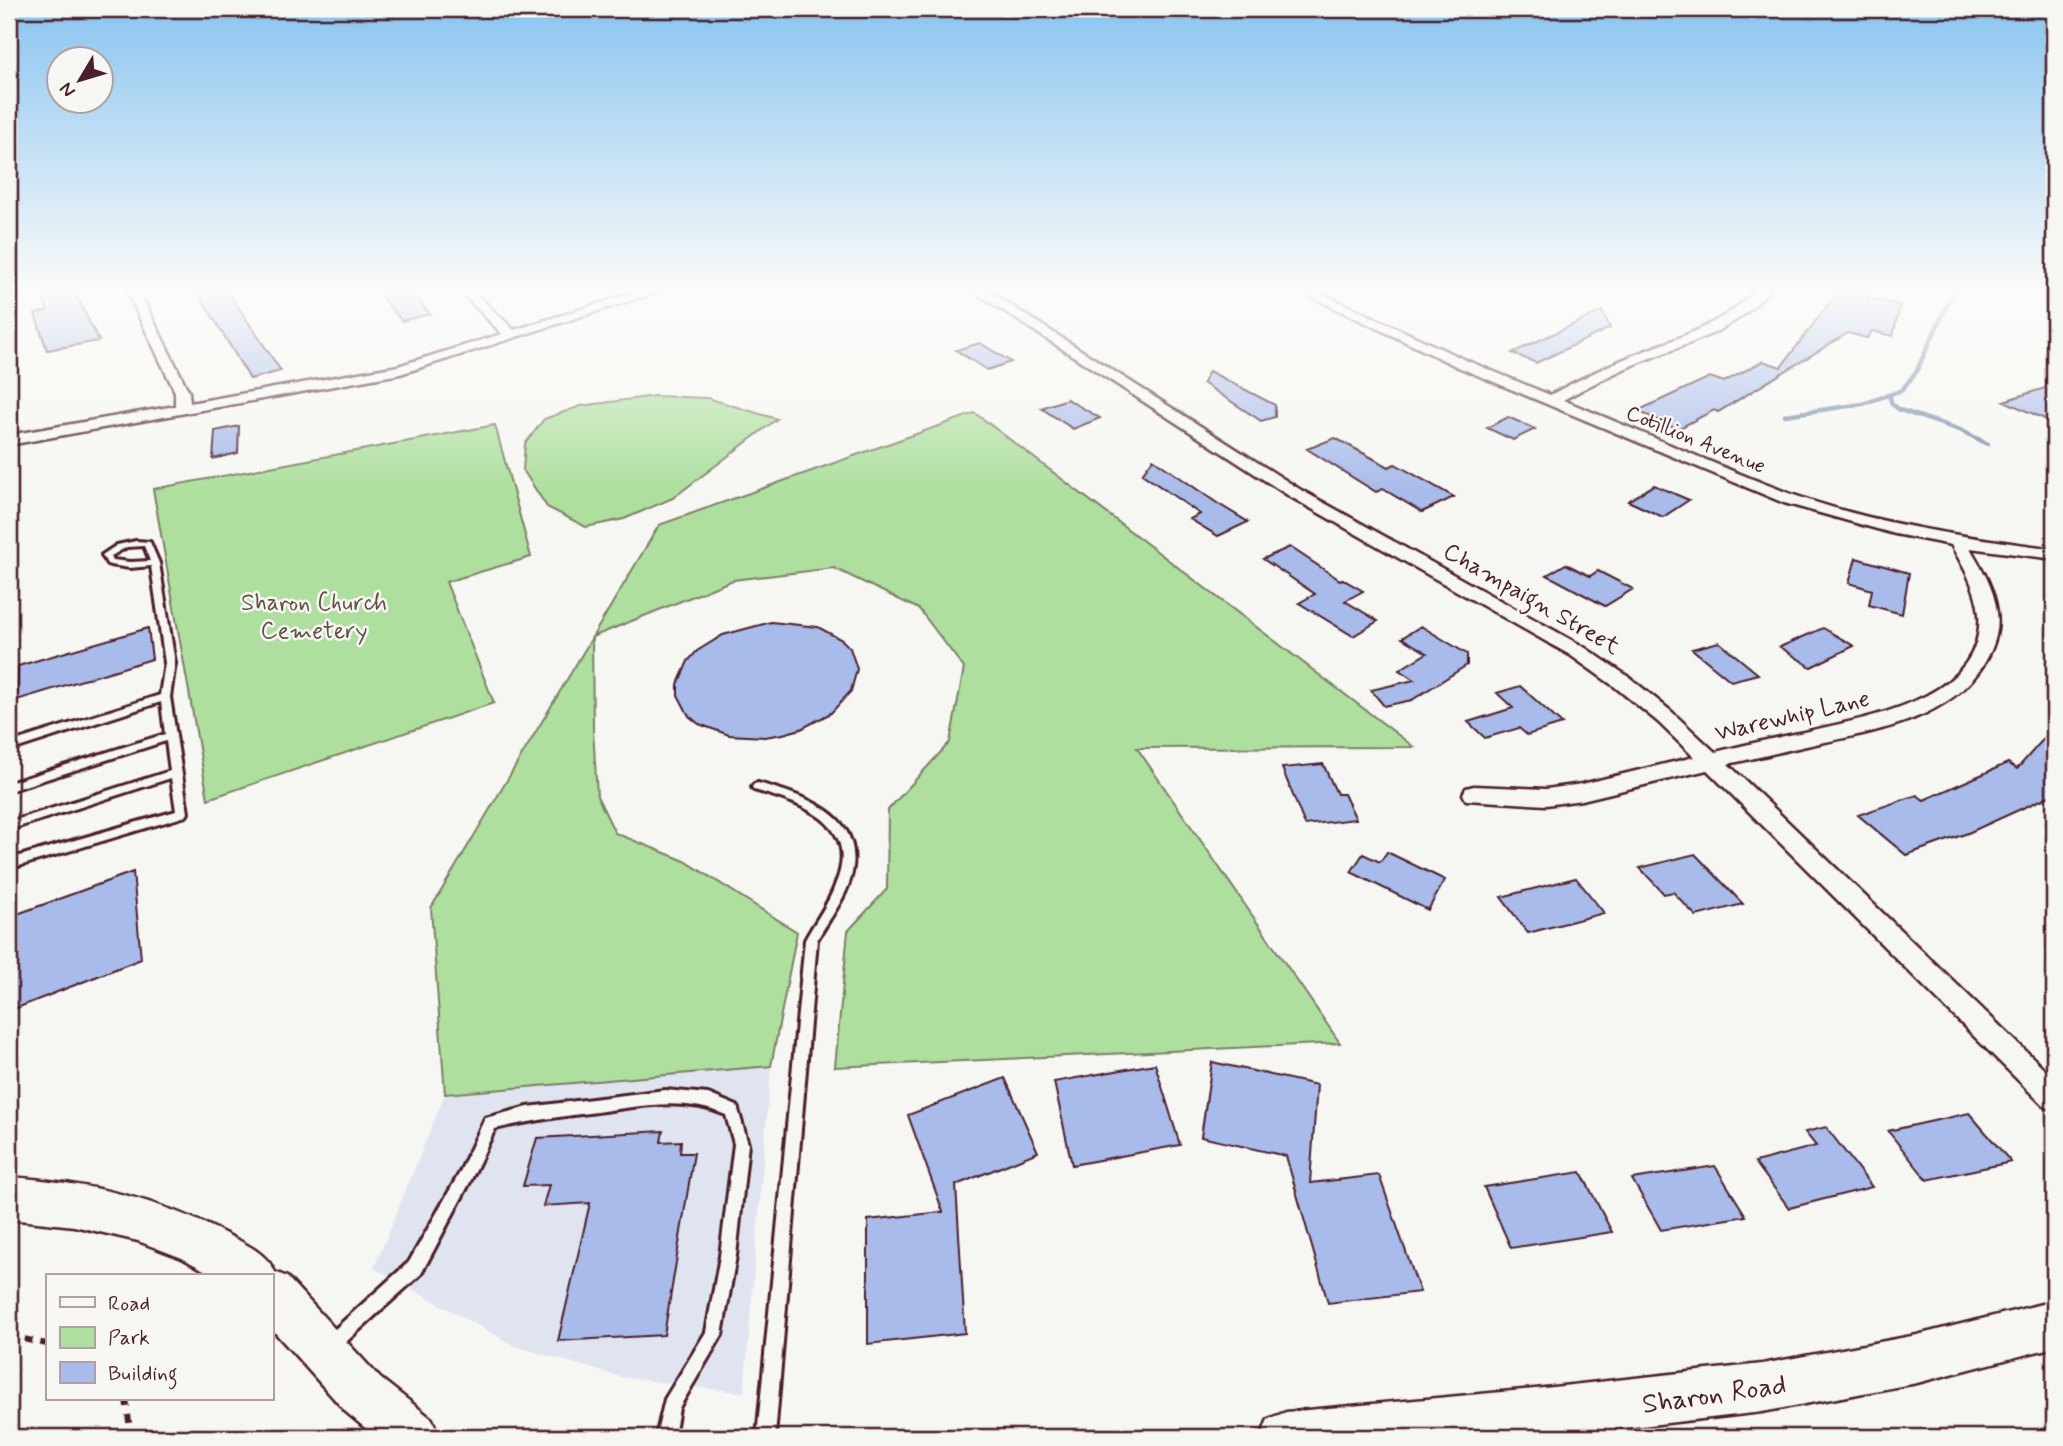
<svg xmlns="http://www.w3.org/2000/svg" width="2063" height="1446" font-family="Mynerve,sans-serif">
  <rect width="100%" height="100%" fill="#f6f6f2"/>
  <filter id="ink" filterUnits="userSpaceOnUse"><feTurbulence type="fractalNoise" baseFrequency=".0143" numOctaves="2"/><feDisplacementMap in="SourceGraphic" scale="14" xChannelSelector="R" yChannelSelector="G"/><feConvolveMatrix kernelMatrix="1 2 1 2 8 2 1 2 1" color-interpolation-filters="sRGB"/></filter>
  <g filter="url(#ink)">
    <path fill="#dfe4f0" d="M771 1066 744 1393 621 1377 515 1346 374 1268 445 1094Z"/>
    <path fill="#aedf9f" stroke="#7c7f65" stroke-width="2" d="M655 396 707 398 777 419 673 498 624 519 586 527 547 507 523 470 525 444 544 419 581 406Z
      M975 413 1414 747 1137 748 1340 1043 835 1067 848 931 887 889 888 810 950 742 964 668 919 609 834 568 733 580 592 637 593 729 597 796 615 833 685 861 797 932 771 1066 445 1094 431 908 659 525Z
      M495 425 531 557 446 582 494 703 208 799 153 489Z"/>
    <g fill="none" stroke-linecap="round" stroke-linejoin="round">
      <path stroke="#7b90a8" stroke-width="4.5" d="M1889 395 1892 404 1900 410 1960 430 1988 444
        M1785 415 1863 404 1902 390 1916 372 1954 290"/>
    </g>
    <path fill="#a9bbea" stroke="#4a1f2b" stroke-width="2" d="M40 289H73L99 341 47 350 35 314 48 311Z
      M196 289H226L281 371 250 379Z
      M375 289H408L430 314 402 321Z
      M1840 289H1873L1867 298 1900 305 1893 336 1872 331 1867 338 1848 333 1718 412 1714 410 1678 429 1637 411 1710 377 1724 382 1763 361 1781 367Z
      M1602 311 1610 328 1536 363 1512 353Z
      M980 343 1011 362 987 370 956 350Z
      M1209 371 1275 405V417L1261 421 1203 383Z
      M2054 385V423L2004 401Z
      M1067 399 1100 418 1073 429 1041 408Z
      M1508 417 1535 429 1513 440 1487 428Z
      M239 426 238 453 213 459 215 431Z
      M1335 438 1389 467 1395 464 1454 497 1422 512 1383 489 1376 492 1307 449Z
      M1153 459 1217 503 1248 522 1218 536 1190 519 1200 514 1142 474Z
      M1654 485 1689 500 1663 517 1628 501Z
      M1290 547 1340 580 1342 579 1363 591 1345 601 1378 621 1353 636 1299 603 1315 594 1263 559Z
      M1856 558 1909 573 1902 614 1869 605 1872 590 1849 583Z
      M1566 564 1590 576 1598 571 1633 589 1605 606 1547 575Z
      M771 622 818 627 842 640 850 648 857 669 851 691 831 713 801 729 783 734 765 737 729 735 699 724 689 716 678 695V684L688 661 697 651 723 635Z
      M1421 626 1467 654V665L1412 700 1384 706 1371 690 1414 680 1399 670 1427 653 1402 638Z
      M148 628 152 659 17 700 18 666Z
      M1823 628 1854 646 1811 667 1780 647Z
      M1719 642 1758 674 1731 681 1692 649Z
      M1520 686 1562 724 1527 735 1519 728 1485 738 1468 722 1513 708 1497 693Z
      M2054 727V794L1968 833 1906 855 1858 815 1917 795 1924 800 2008 763 2017 769Z
      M1323 764 1337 794H1344L1356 819 1305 825 1282 768Z
      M1387 852 1445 880 1428 910 1351 872 1363 854 1380 862Z
      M1695 854 1743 904 1696 916 1673 892 1664 894 1640 868Z
      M133 872 141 959 9 1011V917Z
      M1576 878 1604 913 1528 933 1501 897Z
      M1212 1062 1317 1085 1310 1183 1379 1175 1420 1292 1328 1303 1286 1156 1201 1137Z
      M1155 1064 1180 1145 1072 1165 1054 1082Z
      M1005 1078 1038 1152 956 1185 965 1333 868 1344V1220L943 1212 908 1115Z
      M1969 1113 2011 1162 1927 1180 1888 1131Z
      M1826 1127 1872 1187 1789 1208 1755 1162 1816 1146 1805 1132Z
      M663 1131 661 1142 681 1141 680 1153H694L664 1335 558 1341 590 1203 543 1206 549 1185 523 1186 537 1138Z
      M1715 1166 1746 1216 1661 1230 1632 1179Z
      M1581 1172 1612 1232 1511 1248 1484 1187Z"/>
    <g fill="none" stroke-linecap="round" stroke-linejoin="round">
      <g stroke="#4a1f2b" stroke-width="6">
        <path id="service" d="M136 541 150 542 159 563 175 663 170 697 188 813 186 816 9 869V859L176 811 171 778 9 830V822L170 771 166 741 9 791V783L165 734 161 702 9 751V743L160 695 165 663 151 566 130 568 110 565 107 564 102 555 117 545ZM144 546 150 561 130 562 113 560 111 556 127 547Z
          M758 783C803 796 864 813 852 873 847 897 829 919 817 940L775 1437H757L805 940C815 921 829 904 836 883 861 822 800 803 754 790L752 787 754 784Z
          M665 1090 708 1094 737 1106 748 1144 736 1256 722 1335 679 1408 674 1437H656L665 1399 706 1332 720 1256 734 1144 726 1115C683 1097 642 1106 597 1112 563 1116 529 1121 495 1129L469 1184 421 1274 337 1350 331 1352 325 1350 323 1344 325 1338 409 1262 459 1174 485 1118 528 1107Z"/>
      </g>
      <g stroke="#4a1f2b" stroke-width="5">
        <path id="minor" d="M126 289H138L189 392 190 403 398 366 502 334 458 289H471L514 330 647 289H667L400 374 9 445V435L175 406V392Z
          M970 289H985L1301 490 1584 647 1629 677 1672 712 1715 752C1745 745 1774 738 1804 732 1865 718 1986 700 1979 614 1977 589 1963 566 1951 545L1895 534 1784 503 1458 367 1295 289H1312L1468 361 1550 395C1576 381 1602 368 1629 357 1676 338 1721 327 1757 289H1770C1736 332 1688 343 1640 362 1614 373 1588 386 1563 400 1640 431 1716 466 1794 495 1878 525 1967 537 2054 549V559L1970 548C1982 568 1994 588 1997 612 2000 632 1993 650 1982 667 1945 722 1871 732 1811 745 1783 751 1756 758 1728 764L2054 1078V1110L2044 1106 1707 770 1582 800 1546 805 1466 800 1463 794 1466 788 1474 786 1546 789 1582 784 1694 757 1658 722 1615 687 1570 655 1289 496Z"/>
      </g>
      <g stroke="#4a1f2b" stroke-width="5">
        <path id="secondary" d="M9 1177C87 1182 161 1199 230 1236 248 1245 267 1254 275 1272L287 1277 380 1378 432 1419 439 1437H376L346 1412 271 1328V1276H215L182 1258 138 1241 74 1226 9 1219Z
          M2054 1301V1347L1917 1383 1762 1412 1547 1437H1261L1268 1419 1286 1412 1535 1389 1762 1364 1917 1335Z"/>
      </g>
      <path stroke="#4a1f2b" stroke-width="6" stroke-dasharray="8 8" stroke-linecap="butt" d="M9 1336 47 1344
        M126 1399 131 1437"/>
      <use href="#service" fill="#f6f6f2" fill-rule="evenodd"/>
      <use href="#minor" fill="#f6f6f2" fill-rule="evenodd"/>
      <use href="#secondary" fill="#f6f6f2" fill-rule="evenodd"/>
    </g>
  </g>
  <linearGradient id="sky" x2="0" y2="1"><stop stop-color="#89c4f0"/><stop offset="0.59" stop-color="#fbfbf9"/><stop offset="1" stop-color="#fbfbf9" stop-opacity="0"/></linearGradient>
  <rect width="2063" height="492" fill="url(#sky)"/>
  <g text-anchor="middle" stroke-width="5" stroke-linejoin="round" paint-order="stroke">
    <g font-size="21" fill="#4a1f2b" stroke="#f6f6f2">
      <text transform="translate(1696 439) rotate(22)" y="7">Cotillion Avenue</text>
    </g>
    <g font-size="24" fill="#4a1f2b" stroke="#f6f6f2">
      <text transform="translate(1532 598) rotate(30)" y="8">Champaign Street</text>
      <text transform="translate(1792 715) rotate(-13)" y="8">Warewhip Lane</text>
    </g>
    <g font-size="24" fill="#634f48" stroke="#f6f6f2">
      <text x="314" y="610">Sharon Church<tspan x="314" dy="28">Cemetery</tspan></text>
    </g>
    <g font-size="28" fill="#4a1f2b" stroke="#f6f6f2">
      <text transform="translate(1714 1393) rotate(-8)" y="10">Sharon Road</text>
    </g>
  </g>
  <rect width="2063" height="1446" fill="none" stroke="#f6f6f2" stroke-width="35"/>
  <rect x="18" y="18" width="2028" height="1411" fill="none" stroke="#4a1f2b" stroke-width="2.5" filter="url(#ink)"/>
  <rect x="46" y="1274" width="228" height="126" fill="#f6f6f2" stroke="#b1a0a2" stroke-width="2"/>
  <rect x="60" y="1297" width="35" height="10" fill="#f6f6f2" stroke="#b1a0a2" stroke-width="2"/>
  <text x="108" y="1310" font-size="21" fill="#4a1f2b">Road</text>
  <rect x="60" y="1327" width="35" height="21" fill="#aedf9f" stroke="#b1a0a2" stroke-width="2"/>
  <text x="108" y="1344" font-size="21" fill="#4a1f2b">Park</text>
  <rect x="60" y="1362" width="35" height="21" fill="#a9bbea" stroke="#b1a0a2" stroke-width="2"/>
  <text x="108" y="1380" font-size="21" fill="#4a1f2b">Building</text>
  <g transform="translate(80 80) rotate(232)"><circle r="33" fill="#f6f6f2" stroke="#b1a0a2" stroke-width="2"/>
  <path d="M0-5L12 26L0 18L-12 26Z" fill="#4a1f2b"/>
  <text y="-10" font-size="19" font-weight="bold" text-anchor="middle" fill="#4a1f2b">N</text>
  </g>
</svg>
